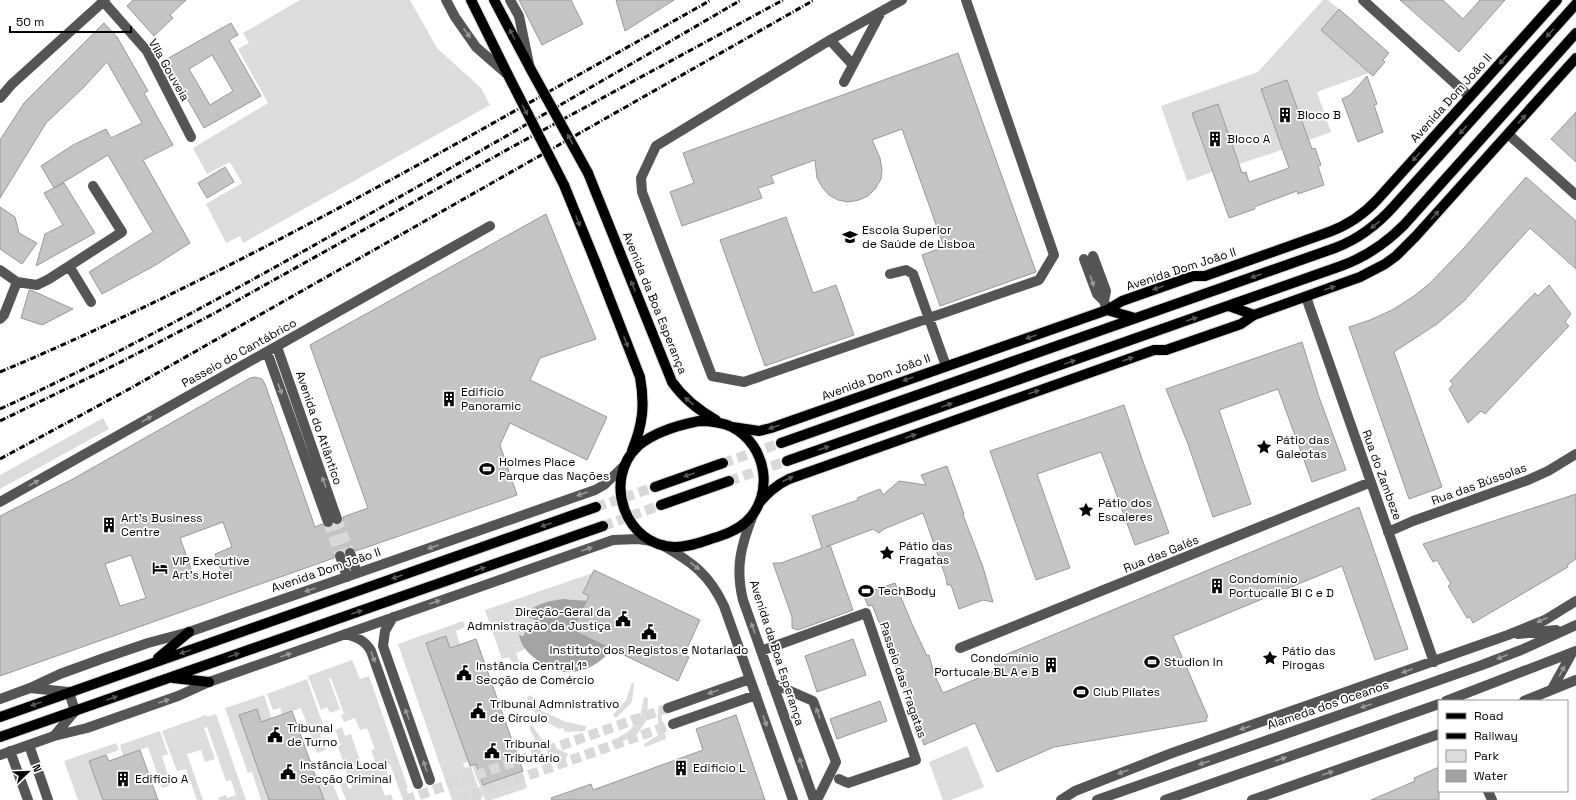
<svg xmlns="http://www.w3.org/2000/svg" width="1576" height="800" font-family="'Space Grotesk',sans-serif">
  <rect width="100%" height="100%" fill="#fff"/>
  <path fill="#dcdcdc" d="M300 0H410L437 48 481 88 490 105 243 243 240 236 226 243 206 204 242 183 230 162 207 174 193 148 268 103 238 49 249 43 243 33Z
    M1323 0H1328L1339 9 1321 30 1369 73 1317 92 1331 132 1309 140 1287 80 1261 89 1282 150 1239 164 1218 104 1192 113 1212 172 1187 181 1161 106 1258 72Z
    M103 418 109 429 0 489V475Z
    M593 573 583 593 594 598 592 602 568 599 525 615 544 623 542 627 520 622 525 632 519 640 525 649 516 653 518 659 530 670 526 673 511 661 509 657 502 659 485 610Z
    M463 621 465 627 456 631 462 651 453 654 446 636 426 643 468 761 463 763 465 768 471 766 482 800H452L398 644Z
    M352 660 360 679 369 676 408 788 406 789 411 800H403L390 764 385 766 390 779 380 783 385 796 391 794 393 800H346L340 784 346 782 349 789 352 788 338 747 341 745 335 730 342 727 345 736 351 734 363 770 377 766 371 750 375 749 367 728 360 730 355 718 344 722 341 715 344 714 331 678 329 679 340 709 330 713 327 707 321 710 308 676Z
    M307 679 326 733 320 735 326 750 317 753 301 708 282 715 280 708 273 710 267 694Z
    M632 683H634L632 702 616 718 613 715 626 700Z
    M264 695 272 719 261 722 257 709 240 715 269 800H261L252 772 248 773 225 708Z
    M531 695 542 711 566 722 586 726 585 731 565 732 563 728 559 729 537 717 527 697Z
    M644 697 648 698 647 720 637 734 614 746 611 742 629 731 640 717Z
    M660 709 666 739 645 747 644 744 658 735V710Z
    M216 714 246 800H219L218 798 226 795 227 798 236 795 231 780 226 781 207 727 204 728 215 759 205 762 201 750 187 754 203 800H197L186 769 177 771 162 731 206 715 207 717Z
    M532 725 543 741 568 754 566 759 538 746 529 727Z
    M160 731 168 754 162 756 171 785 162 788 148 747 123 756 120 745Z
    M116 743 119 750 89 761 103 800H78L64 761Z
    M967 746 984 787 951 800H943L929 762Z
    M476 764 522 771 527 788 492 800H485L472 765Z
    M331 778 339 800H324L318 783Z"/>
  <path fill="#a3a3a3" d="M563 599 589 601 584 606 572 630 612 649C593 674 560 681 536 659 528 653 520 645 519 635L523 636 525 632 518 629 520 622 542 627 544 624 524 615C534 604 549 601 563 599Z"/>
  <path fill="#c4c4c4" stroke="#999" fill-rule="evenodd" d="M133 0H186L170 15 173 18 154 36 127 6Z
    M519 0H571L583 24 542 45Z
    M616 0H674L625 31Z
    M1400 0H1443L1463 19 1480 0H1505L1459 52Z
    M1339 9 1389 53 1383 60 1385 62 1373 76 1321 30Z
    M104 23 117 37 148 91 144 93 173 145 143 160 190 243 154 266 102 294 89 272 153 232 108 155 54 188 41 166 73 145 106 129 111 138 142 123 107 62 83 88 46 123 0 198V140L24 103Z
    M231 23 238 35 229 40 261 96 204 128 165 60ZM212 55 233 91 210 105 189 69Z
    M958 53 1036 272 940 306 922 255 944 247 902 129 872 140 880 158 882 169 881 179 875 189 868 196 859 200 848 202 838 200 829 195 822 187 817 178 815 160 771 176 774 183 758 188 762 198 682 226 670 192 694 183 683 153Z
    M1367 76 1377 104 1374 105 1383 132 1358 142 1342 99 1350 95Z
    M1287 80 1312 149 1315 148 1321 165 1318 166 1324 185 1298 194 1297 191 1254 207 1255 209 1229 218 1192 113 1218 104 1242 173 1246 172 1249 182 1289 168 1261 89Z
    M1576 112V162L1551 139Z
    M225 167 234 182 207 198 198 183Z
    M1526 177 1576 221V269L1530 228 1464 301 1437 324 1394 352 1442 487 1409 499 1349 327 1370 320 1392 310 1414 296 1429 284 1463 249Z
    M64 183 95 233 36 266 45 234 63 225 44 193Z
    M0 207 15 217 19 233 37 243 22 264 0 249Z
    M546 214 596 339 540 358 530 380 607 417 587 460 510 423 500 445 517 495 356 551 351 547H348L344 551 338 550 334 554V558L0 676V516L73 479 250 378 255 377 262 379 265 384 315 527 322 524 327 528H331L334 524 339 525 343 521V517L368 508 310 345ZM223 522 232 547 215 554 221 571 195 580 180 538ZM131 555 146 598 120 606 105 564Z
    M786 217 813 293 836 285 854 335 765 366 720 240Z
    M1549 285 1571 314 1565 322 1569 326 1485 414 1481 411 1468 423 1449 389 1453 384 1450 381 1535 293 1538 296Z
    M29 290 33 291 73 309 42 325 21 318Z
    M1302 342 1319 397 1346 470 1312 482 1278 389 1219 410 1251 504 1213 517 1188 444 1166 389Z
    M1124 405 1142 459 1169 533 1135 545 1101 452 1037 474 1070 568 1036 580 990 451Z
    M947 466 964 514 963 515 983 567 993 602 983 600 959 609 951 585H947L946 578 923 513 884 529 879 533 873 529 826 547 830 545 853 610 798 630 792 628V617L773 563H781L822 548 812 516 858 500 857 498 880 489 883 495 899 481 926 485 921 475Z
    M1576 494V559L1567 565 1568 567 1473 623 1470 617 1467 618 1448 586 1451 584 1437 560 1433 562 1423 544Z
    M1359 507 1408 649 1375 660 1342 566 1173 636 1208 717 1206 718 1207 721 1054 747 997 772 975 723 924 745 884 634 872 605 868 606 863 594 895 583 912 624 927 656 929 655 934 674 943 693 997 670 993 660Z
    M594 570 700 620 684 655 689 657 678 681 572 630 589 596 583 593Z
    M446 636 450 648 476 639 523 771 483 785 476 764 470 766 426 643Z
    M853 639 866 675 817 692 805 656Z
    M880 701 887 721 837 739 830 719Z
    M257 709 261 722 292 711 324 800H269L239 715Z
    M736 715 765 800H552L551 798 591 784 593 790 703 750 696 729Z
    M140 750 158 800H103L89 761 106 755 109 761Z
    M1439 767V800H1371L1415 781 1414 778Z"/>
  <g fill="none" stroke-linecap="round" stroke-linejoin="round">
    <path stroke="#d9d9d9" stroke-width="10" stroke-dasharray="10 5" stroke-linecap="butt" d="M337 519 350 553
      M328 522 340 556
      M405 800 668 708
      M458 800 673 724"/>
    <path stroke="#d9d9d9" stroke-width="10" stroke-dasharray="10 5" stroke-linecap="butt" d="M723 463 781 443
      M729 481 787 461
      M596 507 655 487
      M603 526 661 505"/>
    <g stroke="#dbdbdb" stroke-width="12">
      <path id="major" d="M471 0 508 75
        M494 0 530 68
        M588 173 672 382C684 399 698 410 716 420
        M564 185 595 261 640 377C645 405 643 424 632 451
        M1229 306 1254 315
        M1107 310 1135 318
        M699 421C711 421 721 422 732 427 767 445 775 495 746 522 736 531 723 535 711 539 699 543 688 547 675 547 625 546 602 480 638 446 654 432 679 425 699 421Z
        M732 427 759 431 771 428 1107 310 1122 301 1193 276H1205L1329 232C1348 225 1363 215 1377 200L1557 0
        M781 443 1335 248C1359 239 1377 225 1394 206L1576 4
        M787 461 1341 266C1366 257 1385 244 1404 225L1576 33
        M655 487 723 463
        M759 503C768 493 776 485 789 479L1154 350H1166L1241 324 1254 315 1360 277 1385 264 1396 256 1416 236 1576 58
        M661 505 729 481
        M158 658 189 632
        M173 678 209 682
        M0 717 596 507
        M0 737 603 526"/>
    </g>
    <path stroke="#555" stroke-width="10" d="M102 0 147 51 191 137
      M446 0 455 17 476 47 508 75
      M510 0 519 16 529 64
      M902 0 830 40 656 146 641 178 642 192 712 376 744 382 1039 280 1054 255 966 0
      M1363 0 1470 97
      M830 40 853 65
      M844 82 881 12
      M0 98 12 84 105 0
      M1508 134 1576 195
      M1093 256 1106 291 1104 301
      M1084 259 1097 294 1104 301 1107 310
      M69 266 91 302
      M0 270 17 282 37 285 49 279 122 232 93 186
      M890 274 906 270 913 274 946 366
      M1306 297 1434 662
      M0 319 4 315 17 282
      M277 347 337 519
      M267 352 328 522
      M0 502 490 226
      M753 515C741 545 735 568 743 600L814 800
      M1388 532 1413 521 1528 480 1548 471 1576 454
      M662 545C692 562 709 574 724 606L793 800
      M350 553 357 573
      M340 556 347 577
      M393 617 385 631 383 646 430 780
      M345 634C356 637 365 640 371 651L418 784
      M1518 634 1556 630
      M960 648 1371 482
      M761 651 866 613 916 760 848 783 839 779
      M772 683 813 701 836 762 817 800
      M30 688 69 692 75 711 54 736
      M1552 689 1572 653
      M0 699 30 688 60 674 104 658 148 643 189 632 595 490 604 485 625 465
      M1446 701 1576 651
      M1524 701 1576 680
      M668 708 750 679
      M673 724 756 695
      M29 745 48 800
      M10 751 28 800
      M0 755 54 736 87 728 178 696 209 682 613 540 638 539 652 541
      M1488 791 1492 800
      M1061 800 1075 791 1172 753 1508 635 1545 620 1576 601
      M1097 800 1482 665 1521 650 1576 625
      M1165 800 1439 704
      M1252 800 1439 734"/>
    <use href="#major" stroke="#000" stroke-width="10"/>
    <path stroke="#000" stroke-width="3" stroke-dasharray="6 2 1 2" stroke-linecap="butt" d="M0 372C247 268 478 131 711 0
      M0 409C120 354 235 290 350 225 481 151 611 76 741 0
      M0 421 115 365 213 314 512 147 783 0
      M0 459 131 388 814 0"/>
    <g stroke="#dbdbdb" stroke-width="12" stroke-linecap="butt">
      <path id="major-bridge" d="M530 68 588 173
        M508 75 564 185"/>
    </g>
    <use href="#major-bridge" stroke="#000" stroke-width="10"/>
  </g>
  <defs><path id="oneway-solid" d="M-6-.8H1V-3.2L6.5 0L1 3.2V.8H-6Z"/></defs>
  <g fill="#999">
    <use href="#oneway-solid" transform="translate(467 33) rotate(55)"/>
    <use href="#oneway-solid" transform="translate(1092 281) rotate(71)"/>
    <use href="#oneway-solid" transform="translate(280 389) rotate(70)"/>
    <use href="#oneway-solid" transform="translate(147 419) rotate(-30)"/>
    <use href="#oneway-solid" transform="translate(324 482) rotate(-110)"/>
    <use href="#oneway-solid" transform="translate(34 483) rotate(-29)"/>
    <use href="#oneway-solid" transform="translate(582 494) rotate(161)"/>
    <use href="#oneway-solid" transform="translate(433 547) rotate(161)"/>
    <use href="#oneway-solid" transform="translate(587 549) rotate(-19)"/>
    <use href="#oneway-solid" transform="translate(695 566) rotate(38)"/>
    <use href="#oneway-solid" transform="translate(310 590) rotate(161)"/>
    <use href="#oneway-solid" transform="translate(435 602) rotate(-19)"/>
    <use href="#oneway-solid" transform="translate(1542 620) rotate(155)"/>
    <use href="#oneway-solid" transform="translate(753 628) rotate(-110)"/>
    <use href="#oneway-solid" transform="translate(286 655) rotate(-19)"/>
    <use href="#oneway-solid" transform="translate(373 657) rotate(70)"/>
    <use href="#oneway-solid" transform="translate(1502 657) rotate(158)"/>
    <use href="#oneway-solid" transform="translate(1407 671) rotate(161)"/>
    <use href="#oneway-solid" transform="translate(1562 671) rotate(-62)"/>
    <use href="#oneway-solid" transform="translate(713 692) rotate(161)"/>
    <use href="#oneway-solid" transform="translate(164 701) rotate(-19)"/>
    <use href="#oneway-solid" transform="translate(1366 706) rotate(161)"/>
    <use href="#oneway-solid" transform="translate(818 713) rotate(-110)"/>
    <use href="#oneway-solid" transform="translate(407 714) rotate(-110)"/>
    <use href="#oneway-solid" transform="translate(765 721) rotate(71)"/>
    <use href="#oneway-solid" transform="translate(1245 728) rotate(161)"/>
    <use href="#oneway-solid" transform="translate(1281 759) rotate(-19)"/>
    <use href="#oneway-solid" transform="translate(801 763) rotate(-109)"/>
    <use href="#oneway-solid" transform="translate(1204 763) rotate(161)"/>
    <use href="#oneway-solid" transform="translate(425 766) rotate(-109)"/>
    <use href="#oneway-solid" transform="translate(1123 772) rotate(159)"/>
    <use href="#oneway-solid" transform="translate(1328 773) rotate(-19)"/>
  </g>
  <g fill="#595959">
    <use href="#oneway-solid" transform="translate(1550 33) rotate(132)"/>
    <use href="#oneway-solid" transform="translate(512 34) rotate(-118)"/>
    <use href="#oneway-solid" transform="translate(1503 60) rotate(132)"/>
    <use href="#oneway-solid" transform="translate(525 110) rotate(63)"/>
    <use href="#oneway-solid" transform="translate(1522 119) rotate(-48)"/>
    <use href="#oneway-solid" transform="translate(1463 130) rotate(132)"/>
    <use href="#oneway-solid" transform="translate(570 139) rotate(-119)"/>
    <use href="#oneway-solid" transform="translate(1416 157) rotate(132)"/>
    <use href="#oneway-solid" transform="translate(1435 215) rotate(-48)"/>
    <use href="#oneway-solid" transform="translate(578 221) rotate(68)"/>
    <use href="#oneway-solid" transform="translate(1375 225) rotate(141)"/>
    <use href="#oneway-solid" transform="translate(1256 276) rotate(161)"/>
    <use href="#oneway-solid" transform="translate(633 286) rotate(-112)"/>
    <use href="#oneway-solid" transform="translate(1158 288) rotate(161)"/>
    <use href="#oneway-solid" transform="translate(1330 288) rotate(-19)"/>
    <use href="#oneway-solid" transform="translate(1192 319) rotate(-19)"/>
    <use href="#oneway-solid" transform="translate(1031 337) rotate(161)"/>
    <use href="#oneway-solid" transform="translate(626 342) rotate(69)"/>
    <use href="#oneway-solid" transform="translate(1128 359) rotate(-19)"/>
    <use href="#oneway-solid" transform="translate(1070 362) rotate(-19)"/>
    <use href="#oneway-solid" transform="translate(908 379) rotate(160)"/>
    <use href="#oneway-solid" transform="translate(1034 392) rotate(-19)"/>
    <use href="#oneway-solid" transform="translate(689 401) rotate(-140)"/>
    <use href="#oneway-solid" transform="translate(947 405) rotate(-19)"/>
    <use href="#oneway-solid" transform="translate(774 427) rotate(163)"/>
    <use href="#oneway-solid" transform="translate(911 436) rotate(-19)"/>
    <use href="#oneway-solid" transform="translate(824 448) rotate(-19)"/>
    <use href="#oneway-solid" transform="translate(689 475) rotate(161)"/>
    <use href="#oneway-solid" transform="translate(788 479) rotate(-24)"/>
    <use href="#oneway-solid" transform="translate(546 525) rotate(161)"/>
    <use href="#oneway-solid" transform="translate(480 569) rotate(-19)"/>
    <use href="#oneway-solid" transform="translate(397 577) rotate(161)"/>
    <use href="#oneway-solid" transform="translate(357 612) rotate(-19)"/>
    <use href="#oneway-solid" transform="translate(185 652) rotate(161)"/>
    <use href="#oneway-solid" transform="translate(234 655) rotate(-19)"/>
    <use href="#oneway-solid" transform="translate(112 698) rotate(-19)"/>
    <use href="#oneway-solid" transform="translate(36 704) rotate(161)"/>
  </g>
  <defs>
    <g id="building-bare" transform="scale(1.2)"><path d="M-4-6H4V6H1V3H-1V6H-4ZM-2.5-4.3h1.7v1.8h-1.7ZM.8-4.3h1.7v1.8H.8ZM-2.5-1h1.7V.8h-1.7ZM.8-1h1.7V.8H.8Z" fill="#000" stroke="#fff" stroke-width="2.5" paint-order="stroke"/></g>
    <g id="university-bare" transform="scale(1.2)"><path d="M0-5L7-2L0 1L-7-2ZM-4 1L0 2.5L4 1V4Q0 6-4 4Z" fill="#000" stroke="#fff" stroke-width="2.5" paint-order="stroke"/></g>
    <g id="sight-bare" transform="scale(1.2)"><path d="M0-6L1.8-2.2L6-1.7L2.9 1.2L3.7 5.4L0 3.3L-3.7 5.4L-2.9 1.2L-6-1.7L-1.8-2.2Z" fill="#000" stroke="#fff" stroke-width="2.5" paint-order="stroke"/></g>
    <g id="stadium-bare" transform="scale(1.2)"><path d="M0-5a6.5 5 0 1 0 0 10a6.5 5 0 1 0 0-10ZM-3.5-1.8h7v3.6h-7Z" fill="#000" stroke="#fff" stroke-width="2.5" paint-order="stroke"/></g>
    <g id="hotel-bare" transform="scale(1.2)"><path d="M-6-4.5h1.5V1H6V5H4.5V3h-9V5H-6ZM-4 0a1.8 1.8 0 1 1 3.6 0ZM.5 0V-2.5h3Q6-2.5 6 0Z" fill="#000" stroke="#fff" stroke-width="2.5" paint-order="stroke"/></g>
    <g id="civic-bare" transform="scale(1.2)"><path d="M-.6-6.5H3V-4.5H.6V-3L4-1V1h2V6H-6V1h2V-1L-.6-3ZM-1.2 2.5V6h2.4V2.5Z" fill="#000" stroke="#fff" stroke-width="2.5" paint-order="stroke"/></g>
  </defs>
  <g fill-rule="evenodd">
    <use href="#building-bare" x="1285" y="115"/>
    <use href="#building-bare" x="1215" y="139"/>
    <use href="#university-bare" x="850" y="237"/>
    <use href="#building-bare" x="449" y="399"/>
    <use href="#sight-bare" x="1264" y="447"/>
    <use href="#stadium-bare" x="487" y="469"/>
    <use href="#sight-bare" x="1086" y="510"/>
    <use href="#building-bare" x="109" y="525"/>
    <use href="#sight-bare" x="887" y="553"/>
    <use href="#hotel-bare" x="160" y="568"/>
    <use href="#building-bare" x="1217" y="586"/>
    <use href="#stadium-bare" x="866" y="591"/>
    <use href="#civic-bare" x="623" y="619"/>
    <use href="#civic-bare" x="649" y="632"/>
    <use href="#sight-bare" x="1270" y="658"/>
    <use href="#stadium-bare" x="1152" y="662"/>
    <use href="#building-bare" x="1051" y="665"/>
    <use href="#civic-bare" x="464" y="673"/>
    <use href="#stadium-bare" x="1081" y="692"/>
    <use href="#civic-bare" x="478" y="711"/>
    <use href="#civic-bare" x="275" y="735"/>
    <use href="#civic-bare" x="492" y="751"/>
    <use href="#building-bare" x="681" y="768"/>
    <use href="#civic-bare" x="288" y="772"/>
    <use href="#building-bare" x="123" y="779"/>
  </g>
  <g text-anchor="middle" stroke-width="3.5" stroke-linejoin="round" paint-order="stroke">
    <g font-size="12" fill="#000" stroke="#fff">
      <text transform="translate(169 70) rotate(60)" y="4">Vila Gouveia</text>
      <text transform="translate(1451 98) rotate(-48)" y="4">Avenida Dom João II</text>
      <text transform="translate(1181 269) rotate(-18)" y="4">Avenida Dom João II</text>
      <text transform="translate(655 303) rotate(68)" y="4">Avenida da Boa Esperança</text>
      <text transform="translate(239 353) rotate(-29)" y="4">Passeio do Cantábrico</text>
      <text transform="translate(876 377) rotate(-20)" y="4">Avenida Dom João II</text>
      <text transform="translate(319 428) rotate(71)" y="4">Avenida do Atlântico</text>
      <text transform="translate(1382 475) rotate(70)" y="4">Rua do Zambeze</text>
      <text transform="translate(1479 484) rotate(-20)" y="4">Rua das Bússolas</text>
      <text transform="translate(1161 554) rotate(-22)" y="4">Rua das Galés</text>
      <text transform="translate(326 570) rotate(-19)" y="4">Avenida Dom João II</text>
      <text transform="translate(777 653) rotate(72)" y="4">Avenida da Boa Esperança</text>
      <text transform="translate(903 680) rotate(71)" y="4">Passeio das Fragatas</text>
      <text transform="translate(1328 705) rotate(-19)" y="4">Alameda dos Oceanos</text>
    </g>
    <g font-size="12" fill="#000" stroke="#fff" text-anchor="start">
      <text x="1297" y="119">Bloco B</text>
      <text x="1227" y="143">Bloco A</text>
      <text x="862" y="234">Escola Superior<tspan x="862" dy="14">de Saúde de Lisboa</tspan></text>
      <text x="461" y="396">Edifício<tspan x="461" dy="14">Panoramic</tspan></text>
      <text x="1276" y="444">Pátio das<tspan x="1276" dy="14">Galeotas</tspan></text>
      <text x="499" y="466">Holmes Place<tspan x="499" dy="14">Parque das Nações</tspan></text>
      <text x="1098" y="507">Pátio dos<tspan x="1098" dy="14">Escaleres</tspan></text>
      <text x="121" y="522">Art's Business<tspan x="121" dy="14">Centre</tspan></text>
      <text x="899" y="550">Pátio das<tspan x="899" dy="14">Fragatas</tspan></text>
      <text x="172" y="565">VIP Executive<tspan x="172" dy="14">Art's Hotel</tspan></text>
      <text x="1229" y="583">Condomínio<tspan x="1229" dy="14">Portucalle Bl C e D</tspan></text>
      <text x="878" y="595">TechBody</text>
      <text x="611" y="616" text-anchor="end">Direção-Geral da<tspan x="611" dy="14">Admnistração da Justiça</tspan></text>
      <text x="649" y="654" text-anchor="middle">Instituto dos Registos e Notariado</text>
      <text x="1282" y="655">Pátio das<tspan x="1282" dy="14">Pirogas</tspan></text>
      <text x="1039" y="662" text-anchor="end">Condomínio<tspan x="1039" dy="14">Portucale BL A e B</tspan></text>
      <text x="1164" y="666">Studion In</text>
      <text x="476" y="670">Instância Central 1ª<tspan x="476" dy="14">Secção de Comércio</tspan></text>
      <text x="1093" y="696">Club Pilates</text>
      <text x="490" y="708">Tribunal Admnistrativo<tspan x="490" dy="14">de Círculo</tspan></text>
      <text x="287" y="732">Tribunal<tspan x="287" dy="14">de Turno</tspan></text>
      <text x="504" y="748">Tribunal<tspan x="504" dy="14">Tributário</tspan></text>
      <text x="300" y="769">Instância Local<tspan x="300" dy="14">Secção Criminal</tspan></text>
      <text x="693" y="772">Edificio L</text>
      <text x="135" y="783">Edificio A</text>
    </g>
  </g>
  <rect x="1438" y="700" width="130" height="92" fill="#ffffff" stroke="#999999"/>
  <rect x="1446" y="713" width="20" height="6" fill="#000000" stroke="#999999"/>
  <text x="1474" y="720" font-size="12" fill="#000000">Road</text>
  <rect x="1446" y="733" width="20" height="6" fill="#000000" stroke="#999999"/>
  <text x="1474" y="740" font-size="12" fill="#000000">Railway</text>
  <rect x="1446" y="750" width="20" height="12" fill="#dcdcdc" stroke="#999999"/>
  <text x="1474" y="760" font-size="12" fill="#000000">Park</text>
  <rect x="1446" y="770" width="20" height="12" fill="#a3a3a3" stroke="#999999"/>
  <text x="1474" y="780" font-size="12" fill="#000000">Water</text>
  <g transform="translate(28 772) rotate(67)" stroke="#ffffff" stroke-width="3" paint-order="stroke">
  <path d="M0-3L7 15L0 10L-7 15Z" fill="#000000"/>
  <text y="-6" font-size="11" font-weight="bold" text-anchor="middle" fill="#000000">N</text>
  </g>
  <path d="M10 26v6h121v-6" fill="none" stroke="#000000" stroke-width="2"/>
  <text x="16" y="26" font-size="12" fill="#000000" stroke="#ffffff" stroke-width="3" paint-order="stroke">50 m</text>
</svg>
